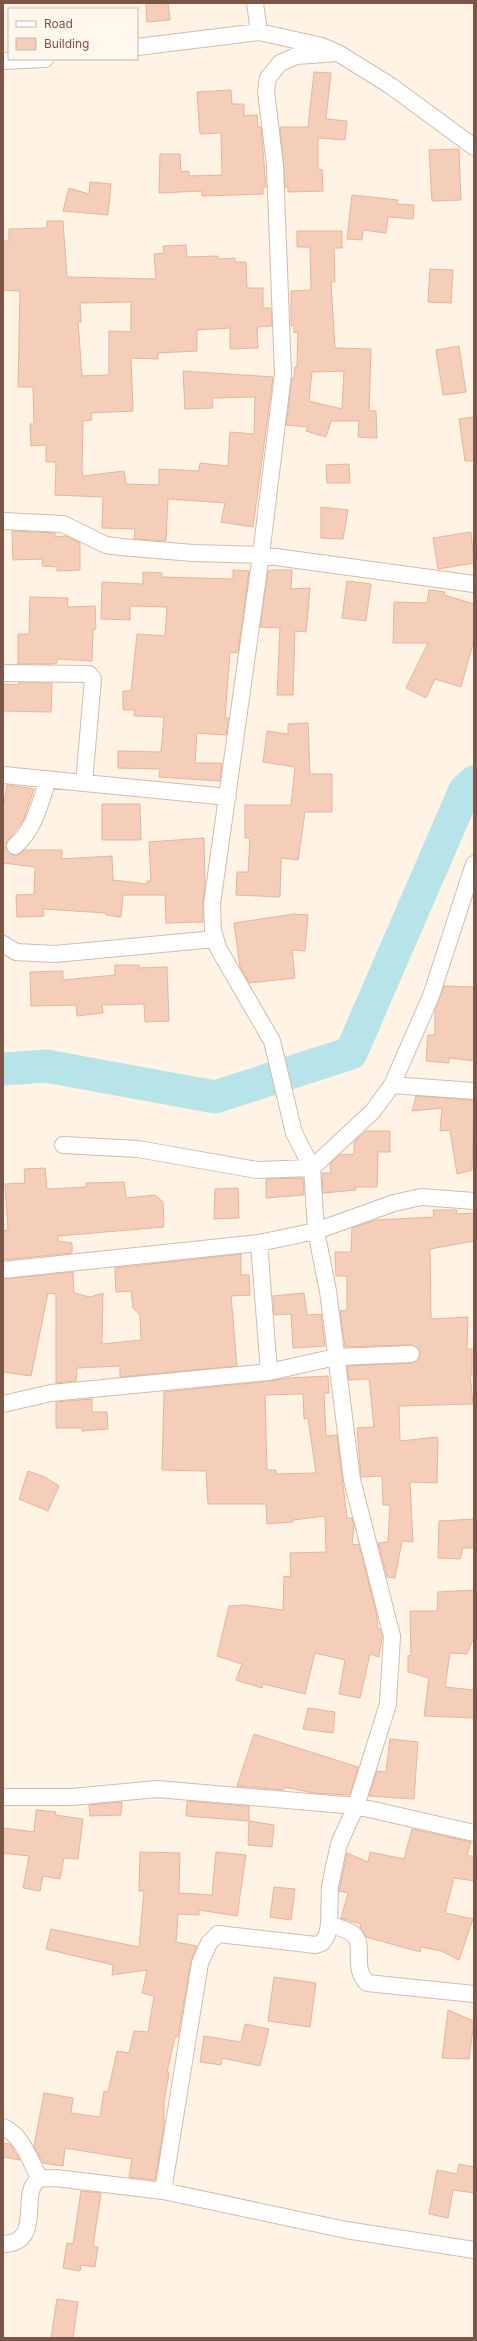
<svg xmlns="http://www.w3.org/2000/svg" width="477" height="2341" font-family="Inter,sans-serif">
  <rect width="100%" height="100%" fill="#fef3e4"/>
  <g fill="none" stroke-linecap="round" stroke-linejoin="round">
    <path stroke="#b7e4e9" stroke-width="33" d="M3 1069 46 1066 215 1097 351 1053 465 790 474 782"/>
  </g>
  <path fill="#f5ceb9" stroke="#e9b399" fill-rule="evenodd" d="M146 3H168L170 20 147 22Z
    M314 72 331 73 326 119 347 121 345 140 318 138V170L322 169 323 191 288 192V187H285L280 127H308Z
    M231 90 232 104H244V116L257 115 258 127H261L266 187H263V194L202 196V191L159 193 160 154H180L181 172 189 171V176L222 175 221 133 200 134 197 92Z
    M459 149 461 200 432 201 429 150Z
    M90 182 111 184 108 215 63 211 69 188 89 194Z
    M352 195 398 200 397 204 414 205 413 219 388 217 386 233 363 230 362 240 347 239Z
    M47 221H63L67 277 156 279 154 254 164 253 163 246 186 245 187 257 218 256V259L235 258V262H246L247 288H263V308H271L272 326 257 327 258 348 230 349V328L197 330V351L158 353V359L131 358 133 411 91 413 92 420 83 421 82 469 83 476 124 471 126 484 159 485V469L199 471 200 463 228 466 230 432 254 434 255 397 212 398 213 408 185 409 183 371 273 377 253 527 221 522 225 503 168 499 166 541 134 539 135 529 102 528 103 497 55 495 56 462H46V445L31 446 30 424H34L33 387H18L20 291 3 290V241H9V229L47 228ZM131 302V332L109 331V375L82 376 78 322H81L80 303Z
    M297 231H342V248H334L335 282H331L335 348 371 349 369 411H376L377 438 358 437 359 421H331L326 437 306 431 308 427 286 425 292 378H294L295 367H297L298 332 294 333V325L291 326V291L311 290 310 247H297ZM344 371 342 409 309 401 312 372Z
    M430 269 453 270 451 303 428 302Z
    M459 346 466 392 443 395 436 350Z
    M474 417V461H465L459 419Z
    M349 464 350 483H327L326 465Z
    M321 507 348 510 343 539 321 538Z
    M12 531 55 533V537L66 536 80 543V570L57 571V567L42 566 43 559 13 560Z
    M471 532 474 563 438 569 433 538Z
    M233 570 249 571 238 653 230 652 225 718H229L226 735 197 733 195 763H222L220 781 159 777 160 769 118 768V751L161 752 164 717 134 716 135 710H123V691H131L137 634 165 636 167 607 130 606V620L101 619 102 582 143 584V572L162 573V577L233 579Z
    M273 570H292L291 589 310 588 306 632 295 631 293 695H277L280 628 260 627 268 571Z
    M347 581 371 584 366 621 342 618Z
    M429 590 445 592 444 595 474 604V640L461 687 435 679 426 698 406 688 428 643H393L394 602 427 603Z
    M30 597 68 598 67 607 95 606 96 629H93L92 661 57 659V663L52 664H18V634H29Z
    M18 683H52L51 712 3 711V684L18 685Z
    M308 723 310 774H332V812H305L298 860 281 858 280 897 236 895 237 872H248L250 838H245V805H291L295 767 263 762 267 731 288 734V724Z
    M7 785 34 789 24 819 6 843V849L13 855H18L24 850H62V859L112 856 113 880 147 884V881H151L149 842 204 838 205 883 203 903V922L166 923 165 895H123L121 917 106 915V913L43 909 44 916 17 917 16 895 34 894 35 867 3 863V810Z
    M102 804H140L141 840H102Z
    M294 914 308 915 305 951 292 950 295 978 249 983 240 967 234 923Z
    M115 965H139V968L167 967 169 1021 145 1022 144 1004 102 1005 103 1013 77 1016 76 1005 31 1006 30 972 63 971V980L115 975Z
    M444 986 474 987V1061L449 1058V1063L426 1061 428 1035H435V1010Z
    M416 1096 474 1100 472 1170 457 1174 450 1130 440 1131 442 1108 412 1111Z
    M366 1131H390V1152H378L377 1187H355L356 1190 323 1193 322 1173H331L330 1164 339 1155 354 1154V1142Z
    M45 1168 47 1189 86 1187V1183L124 1182 126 1198 155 1195 163 1202 164 1227 58 1236V1241L72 1243V1253L3 1260V1231L8 1230 5 1184 25 1183 24 1169Z
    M303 1178 304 1195 266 1198V1179Z
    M238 1188 239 1218 214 1219 215 1189Z
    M433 1210H457L456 1214 474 1213V1241L430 1249 431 1319 468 1317 467 1349H472V1375H470L473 1404 399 1406 400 1441 438 1437 437 1483 410 1482 413 1542 402 1541 395 1578 387 1577 378 1543 388 1542 390 1505H383L382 1476 361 1477 357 1428 374 1427 369 1379 349 1380 347 1366 412 1363 419 1359 420 1353 419 1349 411 1345 345 1347 340 1311 347 1310V1276H336L335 1252H351L352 1228 376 1220 434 1217Z
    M241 1254V1275H249L250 1295 231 1296 237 1366 120 1377V1366L77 1368 76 1381 56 1383V1294L48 1293 31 1376 3 1372V1279L73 1272 74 1293 90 1297 103 1293 102 1344 141 1340 140 1315 133 1308 131 1291 116 1292 115 1268Z
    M304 1293 307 1315 321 1314 325 1346 293 1348 291 1314 274 1315 273 1296Z
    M328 1376 329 1393H324L326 1436 337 1435 347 1518H352L354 1526 352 1545 359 1544 377 1616 378 1629H380L382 1637 379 1657 370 1654 360 1698 339 1694 345 1660 315 1653 305 1694 263 1684 262 1688 236 1680 242 1664 217 1656 229 1606 245 1605 283 1610 284 1576 291 1577 290 1553 326 1552 325 1516 293 1520V1522L267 1524 266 1504H208L206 1471 162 1470 164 1392 270 1381 288 1378ZM303 1394 304 1419 308 1418 316 1473 276 1474V1470H267L265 1395Z
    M92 1399V1412H107L108 1429 82 1431V1428H56V1402Z
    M28 1471 45 1477 59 1486 48 1511 19 1499Z
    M474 1519V1548H463L460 1559 438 1558 439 1521Z
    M474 1590V1637L467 1654 450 1653 445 1687 474 1690V1718L424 1716 429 1678 408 1672V1656L411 1655 410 1611H437L438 1592Z
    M308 1708 335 1712 333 1733 303 1729Z
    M254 1734 358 1767 350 1795 314 1793 284 1787V1790L237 1786Z
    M390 1739 418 1742 414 1799 369 1796 377 1771 386 1772Z
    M187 1801 249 1806V1821L186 1816Z
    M122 1802 121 1815 90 1816 89 1805Z
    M36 1810 56 1812 55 1815 83 1819 78 1859 64 1858 60 1879 43 1876 40 1891 23 1888 29 1856 3 1853V1828L34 1832Z
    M249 1821 274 1825 272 1847 248 1845Z
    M412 1829 471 1842 467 1855 474 1857V1881L454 1878 445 1913 473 1919 459 1960 441 1951 421 1947 420 1952 366 1937 360 1927 361 1924 341 1918 348 1893 339 1891 347 1853 368 1862 370 1852 404 1859Z
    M140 1852 180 1853 179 1893 212 1895 216 1852 246 1855 237 1916 199 1910V1915L178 1914 176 1942 197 1946 191 1961 178 2037H175L167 2072 169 2073 164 2102V2127L155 2180 129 2177 132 2159 65 2148 63 2166 43 2163 34 2146 44 2093 73 2098 71 2113 100 2117 104 2091 108 2092 117 2051 129 2053 134 2031 148 2032 154 1996 142 1993 147 1970 112 1975 113 1965 46 1949 51 1929 139 1947 144 1891H139Z
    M274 1887 295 1889 291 1920 270 1917Z
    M274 1977 316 1983 310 2027 268 2021Z
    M448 2010 474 2021 469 2059 442 2058Z
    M245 2024 269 2029 260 2066 222 2058 221 2065 200 2062 204 2036 241 2042Z
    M3 2143 10 2144 20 2160 3 2157Z
    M459 2164 474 2167V2193L453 2190 448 2218 429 2214 437 2170 457 2174Z
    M81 2191 101 2193 93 2246 98 2247 95 2267 81 2265 80 2271 63 2268 67 2243 73 2244Z
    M57 2299 78 2302 73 2338H51Z"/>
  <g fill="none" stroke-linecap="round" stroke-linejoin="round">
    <g stroke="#d3bbac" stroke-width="18">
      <path id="street" d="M255 3 259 32
        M137 47 259 32 322 46 338 53 391 86 474 147
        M3 61 45 59
        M3 521 63 524 106 545 121 547 193 553 261 555 474 584
        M3 673 89 674 93 679 84 783
        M3 775 228 797
        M15 846C35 829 40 803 48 779
        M3 944 16 952 55 954 215 939
        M392 1085 431 996 474 864
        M63 1145 138 1149 257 1170 312 1168 373 1111 392 1085 474 1091
        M259 1243 269 1372
        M3 1270 259 1243 316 1231 394 1203 421 1197 474 1201
        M3 1404 51 1393 269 1372 336 1357 411 1354
        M3 1797H72L157 1789 356 1806 474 1833
        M329 1924C336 1927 347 1929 353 1934 366 1945 351 1967 367 1983L474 1994
        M3 2127C23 2135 30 2162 40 2179
        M163 2191 200 1963 209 1943 218 1934 316 1945 322 1943 327 1935 329 1924 330 1886 339 1844 356 1806 388 1704 392 1636 352 1480 328 1291 316 1231 312 1168 294 1133 272 1041 218 948 213 930 212 904 261 555 283 374 275 166 266 91 268 78 280 63 296 56 338 53
        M3 2244C46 2243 17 2189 40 2179 44 2178 51 2178 56 2178L163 2191 346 2230 474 2250"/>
    </g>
    <use href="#street" stroke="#fff" stroke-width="16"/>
  </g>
  <rect width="477" height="2341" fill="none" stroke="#795647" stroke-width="8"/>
  <rect x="8" y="8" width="130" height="52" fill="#fff7ec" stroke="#c9b7aa"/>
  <rect x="16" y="21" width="20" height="6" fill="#ffffff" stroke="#c9b7aa"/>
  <text x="44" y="28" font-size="12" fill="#795647">Road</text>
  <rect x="16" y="38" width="20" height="12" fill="#f5ceb9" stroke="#c9b7aa"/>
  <text x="44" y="48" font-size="12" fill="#795647">Building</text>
</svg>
